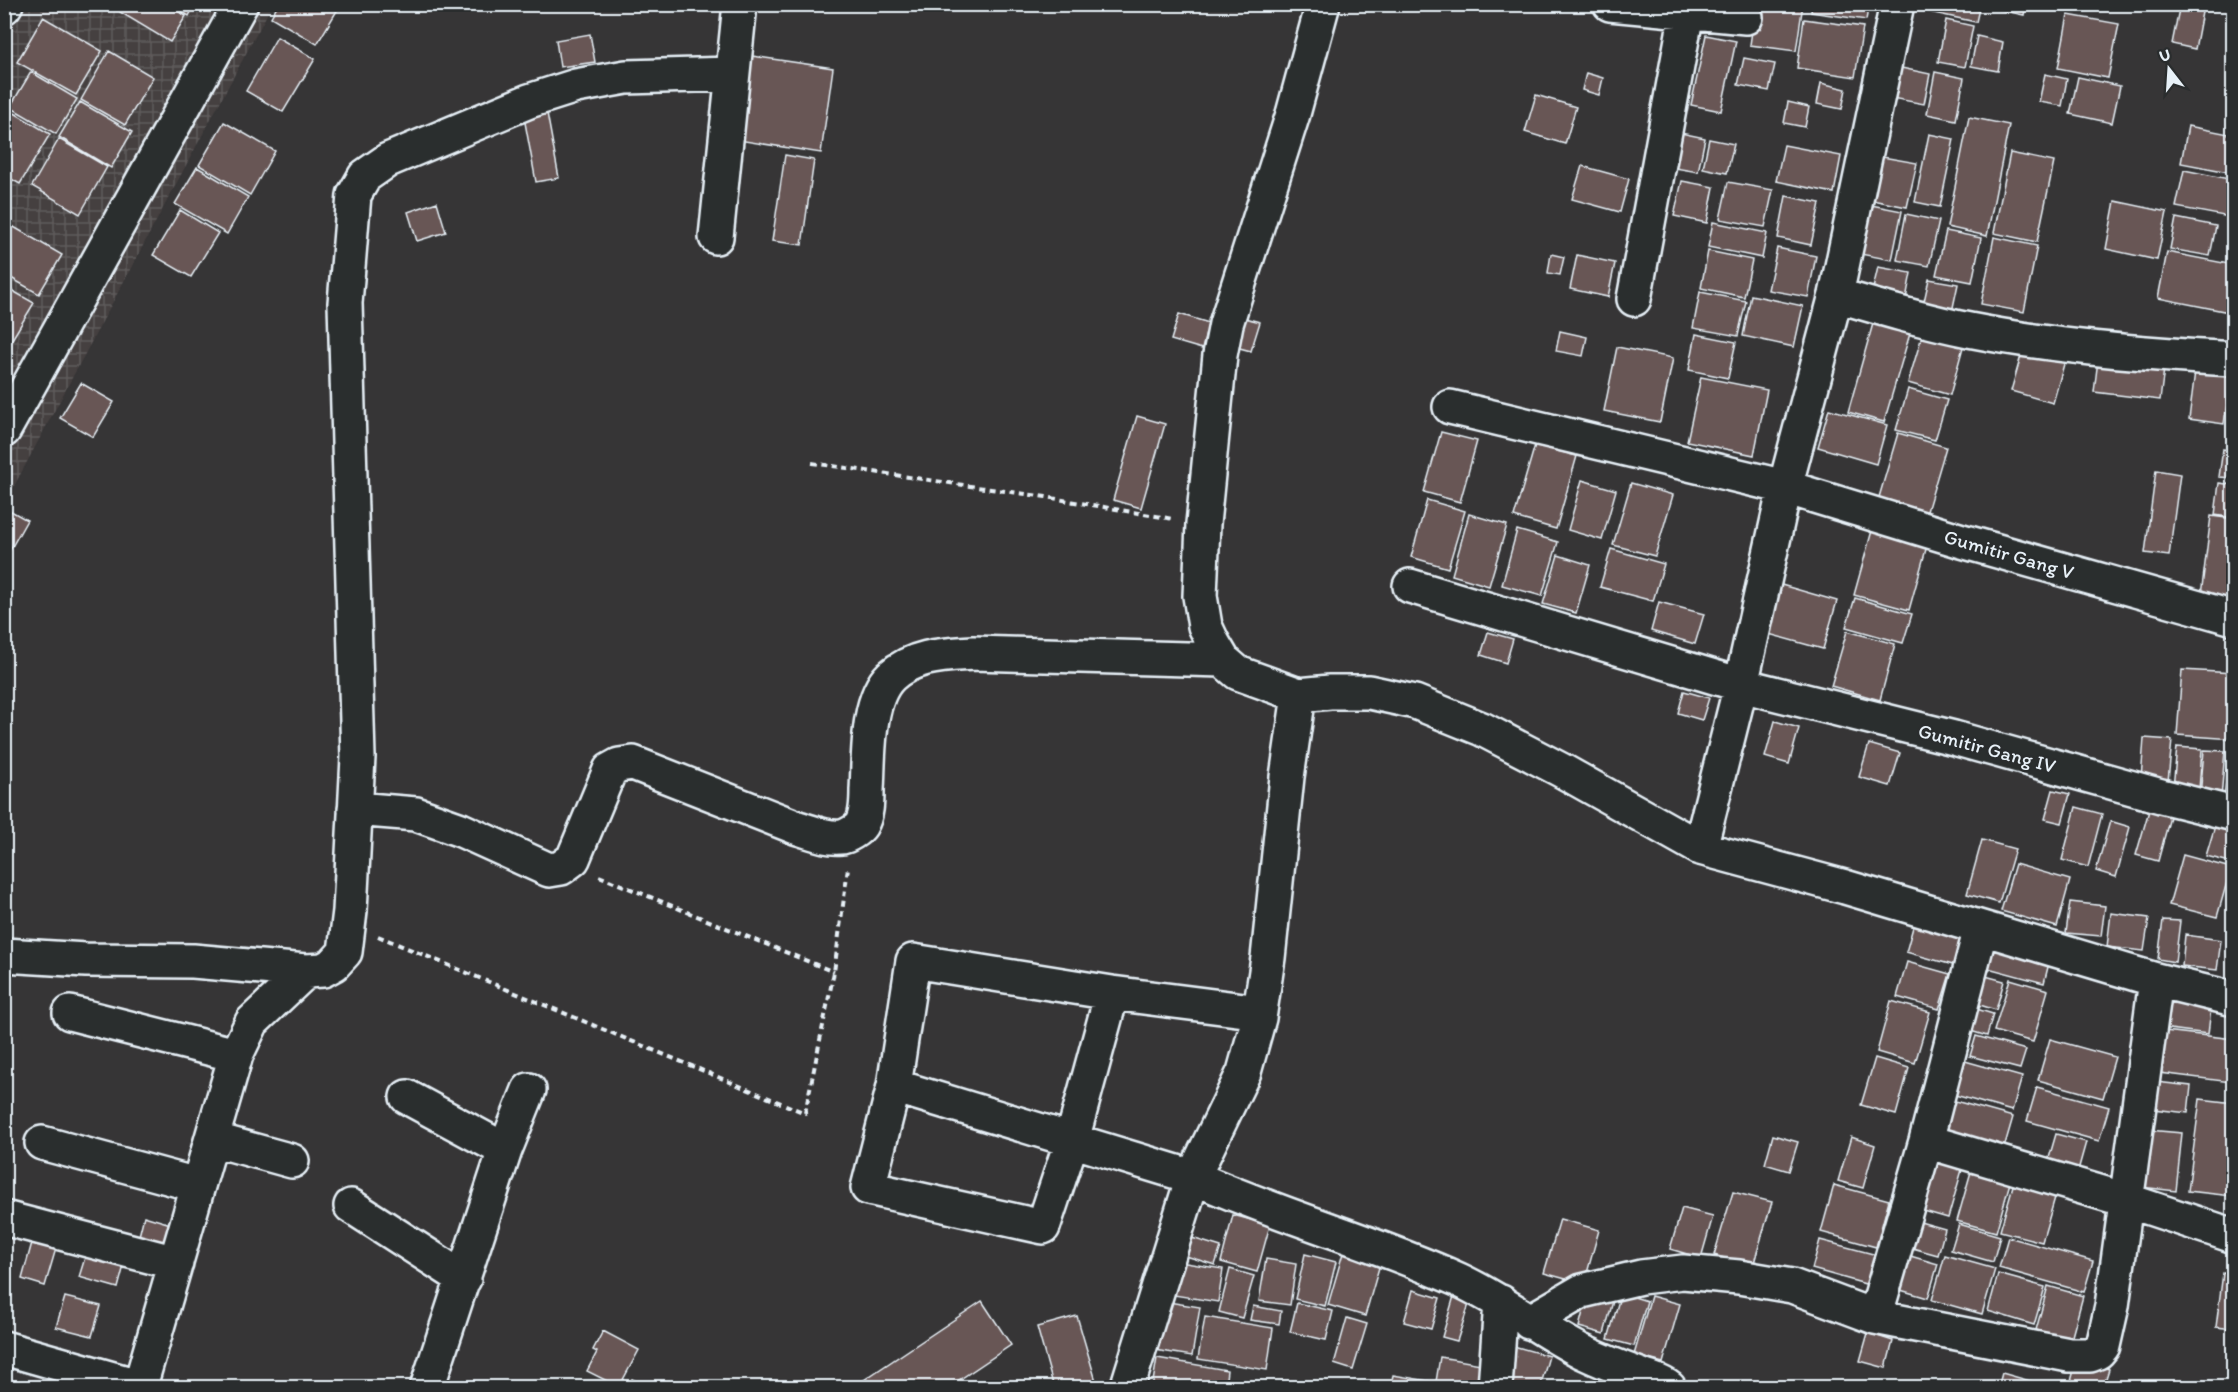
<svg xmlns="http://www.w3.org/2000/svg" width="2238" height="1392" font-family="Itim,sans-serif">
  <defs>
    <pattern id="industrial-grid" width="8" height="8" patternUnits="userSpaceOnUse" patternTransform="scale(1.5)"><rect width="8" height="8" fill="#453f3f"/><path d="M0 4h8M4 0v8" fill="none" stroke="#605b5c"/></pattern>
  </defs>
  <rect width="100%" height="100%" fill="#363536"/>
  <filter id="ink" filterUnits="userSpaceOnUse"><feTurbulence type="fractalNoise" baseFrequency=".0167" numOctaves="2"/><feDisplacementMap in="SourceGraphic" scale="12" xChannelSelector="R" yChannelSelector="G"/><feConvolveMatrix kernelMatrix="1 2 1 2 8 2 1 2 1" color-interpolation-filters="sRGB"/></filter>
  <g filter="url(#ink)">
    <path fill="url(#industrial-grid)" d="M5 5H272L5 503Z"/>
    <path fill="#685654" stroke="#e8f1f8" stroke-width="1.5" d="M124 4H166L186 16 170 42 120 12Z
      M170 4H195L189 16Z
      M278 4H341L317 44 271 17Z
      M1756 4H1803L1796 51 1750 45Z
      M1812 4H1869L1866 20 1811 12Z
      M1907 4H1980L1976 22 1906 7Z
      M1997 4H2026L2024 15 1996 9Z
      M2180 4 2203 7 2195 49 2172 44Z
      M2068 15 2119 24 2108 78 2058 68Z
      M43 17 102 51 76 95 17 62Z
      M1804 19 1863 27 1855 77 1797 68Z
      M1946 20 1973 26 1965 67 1938 62Z
      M590 34 595 62 560 67 556 40Z
      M1706 35 1736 41 1721 111 1691 105Z
      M1977 36 2003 42 1998 71 1971 66Z
      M277 37 315 59 283 112 246 91Z
      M109 51 153 77 125 125 81 100Z
      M745 55 833 68 821 153 732 139Z
      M1744 58 1775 64 1769 91 1738 85Z
      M1892 66 1930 74 1924 104 1886 97Z
      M31 72 77 99 56 134 10 107Z
      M1935 72 1964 78 1956 120 1927 114Z
      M1586 73 1603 78 1599 95 1582 90Z
      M2045 74 2067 79 2062 106 2039 102Z
      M2078 77 2120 86 2112 123 2070 114Z
      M1821 83 1846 89 1842 109 1817 104Z
      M1536 95 1576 107 1565 144 1525 132Z
      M80 102 132 132 111 168 59 137Z
      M1788 102 1809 107 1805 127 1784 123Z
      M11 111 50 134 20 184 4 175V123Z
      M547 113 559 178 536 182 524 117Z
      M1969 117 2009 125 1987 236 1947 227Z
      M224 122 275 151 250 195 199 165Z
      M2188 126 2234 135V173L2181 163Z
      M1676 132 1705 138 1698 172 1669 167Z
      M1929 134 1954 139 1940 207 1915 202Z
      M59 139 107 167 80 214 32 186Z
      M1709 139 1734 144 1727 173 1703 168Z
      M1784 145 1841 156 1834 193 1776 181Z
      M2010 153 2054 162 2037 242 1994 233Z
      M785 155 814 160 802 245 772 241Z
      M1871 155 1917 163 1907 207 1862 198Z
      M1582 166 1629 179 1620 212 1572 199Z
      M197 167 248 197 227 234 175 204Z
      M2184 170 2234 180V197L2229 217 2176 207Z
      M1682 181 1714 187 1707 223 1674 216Z
      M1728 182 1773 190 1765 227 1720 219Z
      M1786 196 1820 203 1811 245 1778 238Z
      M2115 201 2167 212 2157 260 2106 249Z
      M437 202 446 232 417 241 408 212Z
      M1866 204 1902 211 1892 260 1855 253Z
      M180 210 218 233 191 277 153 255Z
      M1906 214 1939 221 1929 266 1897 260Z
      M2176 218 2216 226 2210 256 2170 249Z
      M1713 222 1767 233 1762 258 1708 247Z
      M12 226 62 255 39 294 4 274V239Z
      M1946 231 1981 238 1972 282 1936 275Z
      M1994 237 2037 246 2024 312 1981 304Z
      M1777 248 1816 256 1808 297 1768 290Z
      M1708 251 1752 260 1744 297 1701 288Z
      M2167 252 2234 265V313L2158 298Z
      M1551 254 1564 257 1560 275 1548 273Z
      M1577 255 1615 263 1608 297 1570 289Z
      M1878 267 1911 273 1906 299 1872 293Z
      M1929 279 1958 284 1952 312 1923 306Z
      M4 286 34 303 11 341 4 338Z
      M1700 292 1746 301 1738 336 1693 328Z
      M1751 295 1803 306 1794 347 1743 336Z
      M1179 314 1209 323 1202 349 1171 340Z
      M1241 317 1260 322 1251 351 1232 346Z
      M1874 320 1911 330 1884 422 1848 412Z
      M1560 331 1587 337 1583 356 1556 351Z
      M1696 334 1736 342 1728 378 1689 370Z
      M1922 336 1963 347 1950 395 1908 383Z
      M2024 345 2066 357 2053 403 2011 391Z
      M1617 347 1673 358 1660 422 1604 411Z
      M2098 360 2164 369 2160 400 2094 392Z
      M2195 371 2231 376 2224 424 2189 419Z
      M1701 377 1767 390 1754 455 1687 441Z
      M81 383 114 402 93 437 60 418Z
      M1908 389 1947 400 1935 440 1896 430Z
      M1829 409 1887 425 1876 464 1818 447Z
      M1137 416 1165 424 1141 508 1113 500Z
      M1441 432 1477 441 1460 502 1424 492Z
      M1898 433 1946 447 1925 518 1877 504Z
      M1535 445 1577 456 1556 529 1514 517Z
      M2223 449 2234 451V478L2219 477Z
      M2156 470 2180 474 2169 556 2145 553Z
      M1582 480 1616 490 1602 540 1568 530Z
      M1631 483 1673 495 1655 556 1613 545Z
      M2219 483 2234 485V518L2215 515Z
      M1427 500 1465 511 1448 568 1411 557Z
      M4 507 27 520 5 559H4Z
      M1469 514 1507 525 1489 586 1452 575Z
      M2211 516 2234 519V599L2201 595Z
      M1873 527 1928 542 1909 610 1854 595Z
      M1517 530 1558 542 1542 596 1502 585Z
      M1611 549 1664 564 1653 601 1600 587Z
      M1558 555 1590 565 1576 613 1543 604Z
      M1778 584 1837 601 1823 649 1765 633Z
      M1855 598 1912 614 1903 643 1846 627Z
      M1659 602 1704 614 1695 644 1651 631Z
      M1847 631 1895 644 1880 700 1831 686Z
      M1488 632 1513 639 1506 663 1481 655Z
      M2182 670 2234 673V739L2177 735Z
      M1684 691 1709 698 1702 720 1678 713Z
      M1775 721 1799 728 1789 764 1765 757Z
      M2144 738 2172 740 2168 781 2141 779Z
      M1869 744 1900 753 1890 786 1859 777Z
      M2177 747 2202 749 2199 790 2173 788Z
      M2204 750 2225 751 2221 798 2200 797Z
      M2229 750H2234V801H2224Z
      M2053 790 2070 794 2062 823 2045 819Z
      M2076 807 2102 814 2088 867 2062 860Z
      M2150 807 2171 813 2158 861 2136 855Z
      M2217 819 2234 823V863L2206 856Z
      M2110 821 2130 827 2116 877 2096 871Z
      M1982 840 2015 849 1999 903 1967 894Z
      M2183 855 2231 868 2217 917 2169 905Z
      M2015 864 2070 880 2057 927 2001 911Z
      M2070 902 2105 906 2101 936 2066 933Z
      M2111 913 2149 918 2144 951 2107 947Z
      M1915 920 1962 933 1953 965 1906 952Z
      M2163 920 2180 921 2175 962 2158 959Z
      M2185 935 2221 940 2217 970 2182 966Z
      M1993 948 2049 963 2044 983 1988 968Z
      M1907 962 1950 974 1939 1009 1897 997Z
      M1978 974 2004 981 1996 1010 1970 1002Z
      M2010 979 2048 990 2033 1042 1994 1031Z
      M2166 995 2212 1000 2208 1034 2162 1028Z
      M1891 1001 1930 1012 1915 1063 1877 1052Z
      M1970 1007 1993 1014 1987 1036 1964 1029Z
      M2156 1030 2234 1039 2231 1082 2152 1072Z
      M1976 1036 2026 1050 2020 1069 1970 1056Z
      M2050 1039 2115 1057 2103 1098 2038 1080Z
      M1875 1058 1909 1068 1896 1115 1861 1105Z
      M1965 1061 2022 1077 2012 1111 1955 1095Z
      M2156 1082 2191 1086 2188 1113 2153 1109Z
      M2037 1087 2109 1107 2099 1141 2027 1121Z
      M1948 1099 2013 1117 2004 1148 1939 1130Z
      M2200 1099 2234 1103 2232 1196 2188 1191Z
      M2148 1130 2182 1133 2176 1191 2141 1187Z
      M2056 1134 2086 1142 2077 1174 2047 1165Z
      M1773 1135 1798 1142 1789 1171 1765 1164Z
      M1851 1137 1875 1145 1863 1188 1838 1181Z
      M1933 1155 1964 1163 1948 1218 1917 1209Z
      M1972 1168 2011 1179 1996 1232 1957 1221Z
      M2014 1182 2056 1194 2042 1242 2000 1231Z
      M1834 1185 1889 1200 1876 1247 1821 1232Z
      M1733 1192 1772 1202 1753 1266 1714 1255Z
      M1682 1208 1713 1216 1701 1258 1670 1249Z
      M1233 1215 1270 1225 1257 1272 1221 1262Z
      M144 1216 174 1225 166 1256 136 1248Z
      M1560 1219 1599 1230 1584 1284 1544 1273Z
      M1913 1220 1945 1229 1938 1255 1905 1246Z
      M1959 1224 2000 1236 1993 1262 1951 1250Z
      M1179 1234 1221 1247 1215 1265 1173 1252Z
      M2008 1237 2093 1261 2084 1292 1999 1268Z
      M33 1239 57 1245 45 1286 22 1279Z
      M1820 1240 1877 1255 1869 1285 1812 1269Z
      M88 1248 126 1258 118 1288 79 1277Z
      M1343 1253 1380 1264 1365 1316 1328 1305Z
      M1900 1253 1938 1264 1928 1298 1890 1287Z
      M1305 1254 1336 1262 1325 1306 1295 1299Z
      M1945 1255 1995 1269 1982 1314 1932 1300Z
      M1266 1259 1296 1264 1290 1305 1259 1301Z
      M1167 1260 1223 1269 1218 1302 1161 1293Z
      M1230 1269 1254 1276 1242 1318 1219 1312Z
      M2223 1273 2234 1274V1329L2216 1327Z
      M1998 1274 2045 1287 2034 1325 1988 1311Z
      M2048 1286 2083 1296 2071 1340 2036 1330Z
      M1413 1290 1440 1298 1431 1329 1404 1322Z
      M1588 1293 1613 1301 1604 1334 1579 1327Z
      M1621 1293 1647 1301 1634 1346 1608 1339Z
      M1454 1296 1470 1301 1457 1341 1442 1337Z
      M1651 1296 1680 1304 1663 1363 1634 1355Z
      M65 1297 101 1306 92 1336 56 1327Z
      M982 1301 1011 1345 947 1388H852Z
      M1162 1301 1200 1307 1192 1356 1154 1350Z
      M1297 1303 1333 1311 1326 1340 1290 1332Z
      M1253 1306 1281 1311 1279 1324 1250 1320Z
      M1077 1316 1098 1388H1054L1037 1327Z
      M1205 1317 1273 1328 1267 1370 1198 1359Z
      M1347 1318 1367 1324 1353 1370 1334 1364Z
      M603 1331 639 1350 619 1387 587 1371 597 1352 593 1350Z
      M1868 1333 1893 1341 1886 1368 1860 1361Z
      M1510 1345 1549 1356 1540 1388H1516L1499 1383Z
      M1440 1357 1481 1364 1477 1388H1435Z
      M1157 1358 1227 1370 1225 1388H1152Z
      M2077 1360 2109 1369 2103 1388H2069Z
      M2002 1373 2037 1383 2036 1388H1998Z
      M1393 1375 1429 1381 1428 1388H1391Z
      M632 1379 651 1388H628Z
      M1238 1381 1264 1385V1388H1237Z"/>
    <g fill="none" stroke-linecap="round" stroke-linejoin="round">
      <g stroke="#e8f1f8" stroke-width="38">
        <path id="minor" d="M1323 4 1293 114 1226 324 1220 355 1203 524 1200 596 1205 626 1213 643 1223 660 1238 673 1299 695 1330 692H1369L1415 702 1482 729 1561 770 1700 848 1845 887 2156 980 2234 999
          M1610 4 1746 17
          M4 7 6 4
          M716 237 740 4
          M1836 295C1880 308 1924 321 1969 330 2056 347 2145 354 2234 359
          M1634 299 1687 12
          M1450 407 1785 487 1962 541 2234 618
          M4 430 241 4
          M1410 586 1741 685 1954 738 2161 796 2234 814
          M355 809 416 814 461 830 549 870 561 868 573 859 610 770 619 765 633 763 798 828C812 832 827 839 842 837 847 836 858 830 861 825 867 815 867 802 867 790 869 757 866 700 891 676 914 655 944 655 973 653L1223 660
          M1700 848 1741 685 1785 487 1836 295 1897 4
          M4 955 86 960 193 961 306 971 323 970 334 964 345 952 350 911 358 757 345 303 354 195 365 176 388 160 529 101 576 86 626 77 732 74
          M1112 993 1072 1140 1043 1227 868 1188 894 1086 913 961 1112 993 1260 1012
          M70 1013 236 1055
          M894 1086 1193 1177C1280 1216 1372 1241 1459 1280 1502 1300 1539 1329 1581 1351 1600 1360 1620 1368 1640 1375 1649 1379 1661 1381 1669 1388
          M407 1097 505 1150
          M212 1139 292 1161
          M1926 1141 2126 1200 2234 1236
          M42 1143 197 1185
          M351 1206 464 1279
          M4 1218 176 1263
          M1875 1317 1926 1141 1981 928
          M1529 1322 1582 1291 1641 1277 1683 1272 1739 1277 1792 1286 1875 1317 2069 1355H2090L2098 1352 2103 1346 2112 1306 2156 980
          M4 1348 145 1388
          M140 1386 236 1055 252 1022 306 971
          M427 1388 505 1150 529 1090
          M1127 1388 1193 1177 1244 1072 1259 1018 1268 958 1287 777 1299 695
          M1495 1388 1501 1302"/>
      </g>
      <path stroke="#e8f1f8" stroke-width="4" stroke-dasharray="6 4.5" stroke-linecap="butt" d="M812 463 1046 497 1173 519
        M599 876 834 972
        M378 936 805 1113 834 972 848 868"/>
      <use href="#minor" stroke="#2a2d2e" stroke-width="33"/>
    </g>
  </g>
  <g text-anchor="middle" stroke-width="4.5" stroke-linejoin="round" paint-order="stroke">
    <g font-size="20" fill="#e8f1f8" stroke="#2a2d2e">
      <text transform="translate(2009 554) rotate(16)" y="7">Gumitir Gang V</text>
      <text transform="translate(1987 748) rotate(15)" y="7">Gumitir Gang IV</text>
    </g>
  </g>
  <rect width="2238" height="1392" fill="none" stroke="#2a2d2e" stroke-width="24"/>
  <rect x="12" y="12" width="2214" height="1368" fill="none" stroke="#e8f1f8" stroke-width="2" filter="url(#ink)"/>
  <g transform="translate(2169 69) rotate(343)" stroke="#2a2d2e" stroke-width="4.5" paint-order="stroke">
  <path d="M0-4.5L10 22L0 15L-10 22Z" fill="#e8f1f8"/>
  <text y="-9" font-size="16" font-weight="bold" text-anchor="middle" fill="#e8f1f8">U</text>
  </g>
</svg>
